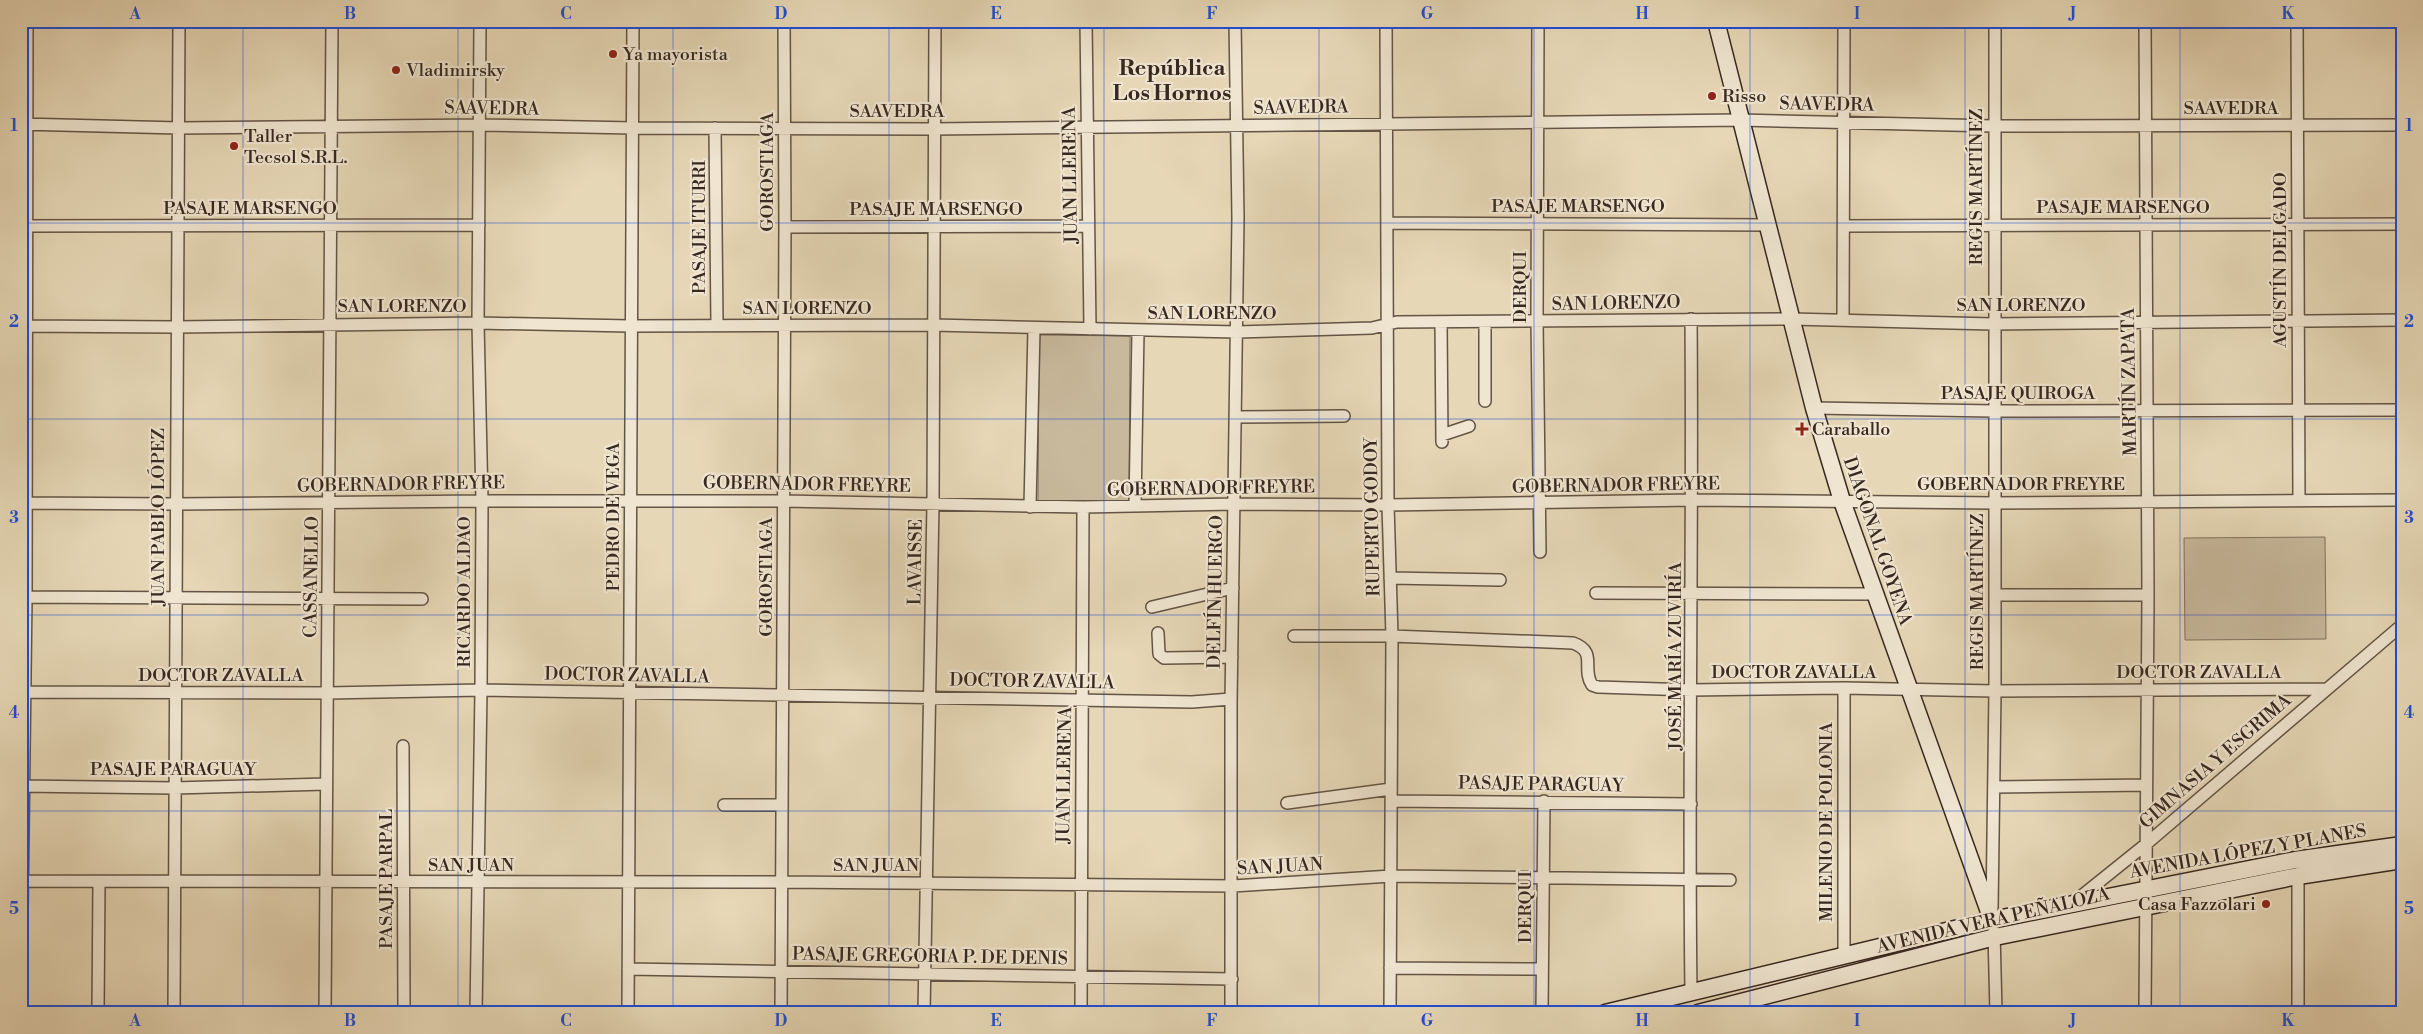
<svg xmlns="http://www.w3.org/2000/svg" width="2423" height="1034" font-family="'Libre Bodoni',serif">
  <rect width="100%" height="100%" fill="#e6d7b6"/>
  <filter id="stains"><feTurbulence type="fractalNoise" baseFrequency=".004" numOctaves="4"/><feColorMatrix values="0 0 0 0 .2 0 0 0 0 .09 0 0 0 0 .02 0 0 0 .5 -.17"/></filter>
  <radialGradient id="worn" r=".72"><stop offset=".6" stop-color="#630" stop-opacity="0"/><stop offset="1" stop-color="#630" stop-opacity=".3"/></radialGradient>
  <path fill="#c8b99c" stroke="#80705e" d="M1039 335 1130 336 1129 504 1038 503Z
    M2325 537 2326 639 2185 640 2184 538Z"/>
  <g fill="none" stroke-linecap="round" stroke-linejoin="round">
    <g stroke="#635446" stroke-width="14">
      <path id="street" d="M1086 21 1090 329
        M1386 21 1388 505 1392 636 1390 1013
        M1538 21 1537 321 1540 552
        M2145 21 2148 595 2145 1013
        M2297 21 2299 499
        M21 124 179 128 481 125 633 128 934 129 1740 120 1994 126 2402 125
        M715 128 717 325
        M1388 223 1768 225
        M21 226 479 225
        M1844 226 2402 224
        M785 227 1088 226
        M1691 319C1693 544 1688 768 1691 992
        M1843 319 1844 21
        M1441 322 1442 442
        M1485 322V401
        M21 326 176 327 478 323 630 326 933 325 1237 332 1372 328 1397 322 1791 319 1993 324 2402 320
        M1814 408 1994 411 2402 410
        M1236 417 1344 416
        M1442 435 1469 426
        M21 503 176 504 482 501H784L1083 507 1234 504 1388 505 1693 500 1994 503 2402 500
        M1135 506 1138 331
        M1030 507 1034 328
        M1390 578 1500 580
        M1596 593 1874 594
        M1995 595H2148
        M21 597 422 599
        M1152 607 1233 588
        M1158 633 1159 654 1164 658 1232 657
        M1294 636H1392L1573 643C1598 652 1581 668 1592 685L1598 687 1691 690 1844 688 1995 691 2326 689
        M21 692 328 693 481 690 1192 702 1231 699
        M403 746 404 1013
        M21 786 174 788 326 784
        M1994 787 2146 785
        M1391 801 1691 804
        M1287 803 1391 789
        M724 805H782
        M21 881 782 882 1233 886 1391 876 1730 880
        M2074 902 2145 845 2402 625
        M1992 911 1995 691V21
        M1994 932 1996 1013
        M1844 957V688
        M1390 968 1542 969
        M628 969 1232 979
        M21 988 26 597 27 21
        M98 1013 99 882
        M174 1013 179 21
        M325 1013 332 21
        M476 1013 481 690 482 501 478 323 480 21
        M628 1013 633 21
        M781 1013 785 227 784 21
        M924 1013 933 503 935 21
        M1081 1013 1083 507
        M1231 1013V703L1238 218 1235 21
        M1542 1013 1544 801
        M2298 1013V876"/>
    </g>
    <g stroke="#372820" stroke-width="19">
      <path id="secondary" d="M1716 21 1814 408 1842 501 1992 920
        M1605 1013 1992 920 2295 860 2402 845
        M1698 1013 1995 937 2298 876 2402 860"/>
    </g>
    <use href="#street" stroke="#efe5d0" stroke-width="11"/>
    <use href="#secondary" stroke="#efe5d0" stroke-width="16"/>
  </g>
  <path fill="none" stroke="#1d4ed8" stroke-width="1" stroke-opacity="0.55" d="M243 21V1013M458 21V1013M673 21V1013M889 21V1013M1104 21V1013M1319 21V1013M1534 21V1013M1750 21V1013M1965 21V1013M2180 21V1013M21 223H2402M21 419H2402M21 615H2402M21 811H2402"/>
  <g fill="#8f2418" stroke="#efe5d0" stroke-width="2">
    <circle cx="613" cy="54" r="5"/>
    <circle cx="396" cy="70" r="5"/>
    <circle cx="1712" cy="96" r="5"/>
    <circle cx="234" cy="146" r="5"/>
    <path d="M1799.5 421.5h5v5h5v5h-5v5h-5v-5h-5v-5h5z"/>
    <circle cx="2266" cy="904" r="5"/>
  </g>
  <g text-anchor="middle" stroke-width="4.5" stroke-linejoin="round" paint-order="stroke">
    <g font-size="18" fill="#372820" stroke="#efe5d0" text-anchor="start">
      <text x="623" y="60">Ya mayorista</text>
      <text x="406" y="76">Vladimirsky</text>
      <text x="1722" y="102">Risso</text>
      <text x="244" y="142">Taller<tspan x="244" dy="21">Tecsol S.R.L.</tspan></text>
      <text x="1812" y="435">Caraballo</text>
      <text x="2256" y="910" text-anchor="end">Casa Fazzolari</text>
    </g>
    <g font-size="18" fill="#372820" stroke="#efe5d0">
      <text transform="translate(1827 104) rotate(1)" y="6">SAAVEDRA</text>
      <text transform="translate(1301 107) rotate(-1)" y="6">SAAVEDRA</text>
      <text transform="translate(492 108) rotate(1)" y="6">SAAVEDRA</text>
      <text x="2231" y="114">SAAVEDRA</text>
      <text x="897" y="117">SAAVEDRA</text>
      <text transform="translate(767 172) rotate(-90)" y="6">GOROSTIAGA</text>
      <text transform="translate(1070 175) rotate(-91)" y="6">JUAN LLERENA</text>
      <text transform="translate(1976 187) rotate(-90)" y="6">REGIS MARTÍNEZ</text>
      <text x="1578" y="212">PASAJE MARSENGO</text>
      <text x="2123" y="213">PASAJE MARSENGO</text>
      <text x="250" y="214">PASAJE MARSENGO</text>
      <text x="936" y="215">PASAJE MARSENGO</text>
      <text transform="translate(699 227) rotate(-90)" y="6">PASAJE ITURRI</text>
      <text transform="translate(2280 260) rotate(-90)" y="6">AGUSTÍN DELGADO</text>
      <text transform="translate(1520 287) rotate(-90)" y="6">DERQUI</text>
      <text transform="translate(1616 303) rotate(-1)" y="6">SAN LORENZO</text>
      <text x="2021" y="311">SAN LORENZO</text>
      <text x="402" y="312">SAN LORENZO</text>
      <text x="807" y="314">SAN LORENZO</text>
      <text x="1212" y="319">SAN LORENZO</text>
      <text transform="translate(2129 382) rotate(-91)" y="6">MARTÍN ZAPATA</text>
      <text x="2018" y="399">PASAJE QUIROGA</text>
      <text transform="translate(401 484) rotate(-1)" y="6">GOBERNADOR FREYRE</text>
      <text transform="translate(807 484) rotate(1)" y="6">GOBERNADOR FREYRE</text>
      <text x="2021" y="490">GOBERNADOR FREYRE</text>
      <text transform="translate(1616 485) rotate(-1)" y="6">GOBERNADOR FREYRE</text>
      <text transform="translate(1211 488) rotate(-1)" y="6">GOBERNADOR FREYRE</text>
      <text transform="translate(158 517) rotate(-90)" y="6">JUAN PABLO LÓPEZ</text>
      <text transform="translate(613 517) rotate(-90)" y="6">PEDRO DE VEGA</text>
      <text transform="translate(1372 517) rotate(-91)" y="6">RUPERTO GODOY</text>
      <text transform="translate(1878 541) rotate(71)" y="6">DIAGONAL GOYENA</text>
      <text transform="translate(915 562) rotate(-89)" y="6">LAVAISSE</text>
      <text transform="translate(311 577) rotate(-89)" y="6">CASSANELLO</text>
      <text transform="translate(766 577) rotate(-90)" y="6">GOROSTIAGA</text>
      <text transform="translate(464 592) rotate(-90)" y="6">RICARDO ALDAO</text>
      <text transform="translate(1215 592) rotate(-89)" y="6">DELFÍN HUERGO</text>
      <text transform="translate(1977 592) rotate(-90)" y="6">REGIS MARTÍNEZ</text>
      <text transform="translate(1675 656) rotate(-90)" y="6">JOSÉ MARÍA ZUVIRÍA</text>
      <text x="1794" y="678">DOCTOR ZAVALLA</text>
      <text x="2199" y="678">DOCTOR ZAVALLA</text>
      <text x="221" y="681">DOCTOR ZAVALLA</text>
      <text transform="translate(627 675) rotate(1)" y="6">DOCTOR ZAVALLA</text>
      <text transform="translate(1032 681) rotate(1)" y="6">DOCTOR ZAVALLA</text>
      <text transform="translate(2215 761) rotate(-41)" y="6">GIMNASIA Y ESGRIMA</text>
      <text x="173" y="775">PASAJE PARAGUAY</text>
      <text transform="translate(1064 775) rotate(-89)" y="6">JUAN LLERENA</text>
      <text transform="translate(1541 784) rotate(1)" y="6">PASAJE PARAGUAY</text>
      <text transform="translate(1826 822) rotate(-90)" y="6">MILENIO DE POLONIA</text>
      <text transform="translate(2248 851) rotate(-10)" y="6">AVENIDA LÓPEZ Y PLANES</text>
      <text x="471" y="871">SAN JUAN</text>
      <text x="876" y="871">SAN JUAN</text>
      <text transform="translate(1280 866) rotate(-3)" y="6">SAN JUAN</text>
      <text transform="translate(386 879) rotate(-90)" y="6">PASAJE PARPAL</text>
      <text transform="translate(1525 907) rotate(-90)" y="6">DERQUI</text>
      <text transform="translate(1993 920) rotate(-13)" y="6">AVENIDA VERA PEÑALOZA</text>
      <text transform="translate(930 956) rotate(1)" y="6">PASAJE GREGORIA P. DE DENIS</text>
    </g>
    <g font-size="22" font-weight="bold" fill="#372820" stroke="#efe5d0">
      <text x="1172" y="75">República<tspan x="1172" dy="25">Los Hornos</tspan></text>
    </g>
  </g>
  <rect width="2423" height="1034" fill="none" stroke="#e6d7b6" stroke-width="55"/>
  <rect x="28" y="28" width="2368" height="978" fill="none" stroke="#1d4ed8" stroke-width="2"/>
  <g font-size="16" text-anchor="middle" font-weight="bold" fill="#1d4ed8">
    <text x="135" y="19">A</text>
    <text x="350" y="19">B</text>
    <text x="566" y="19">C</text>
    <text x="781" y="19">D</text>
    <text x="996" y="19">E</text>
    <text x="1212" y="19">F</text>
    <text x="1427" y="19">G</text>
    <text x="1642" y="19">H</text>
    <text x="1857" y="19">I</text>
    <text x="2073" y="19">J</text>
    <text x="2288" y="19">K</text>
    <text x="14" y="131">1</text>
    <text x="2409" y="131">1</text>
    <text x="14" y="327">2</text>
    <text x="2409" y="327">2</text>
    <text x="14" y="523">3</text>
    <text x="2409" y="523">3</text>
    <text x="14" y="718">4</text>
    <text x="2409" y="718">4</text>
    <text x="14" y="914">5</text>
    <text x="2409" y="914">5</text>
    <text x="135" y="1026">A</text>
    <text x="350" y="1026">B</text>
    <text x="566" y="1026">C</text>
    <text x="781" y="1026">D</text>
    <text x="996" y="1026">E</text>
    <text x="1212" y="1026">F</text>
    <text x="1427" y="1026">G</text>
    <text x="1642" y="1026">H</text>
    <text x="1857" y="1026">I</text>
    <text x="2073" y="1026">J</text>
    <text x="2288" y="1026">K</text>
  </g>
  <rect width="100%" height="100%" filter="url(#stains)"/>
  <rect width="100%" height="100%" fill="url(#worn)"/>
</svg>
